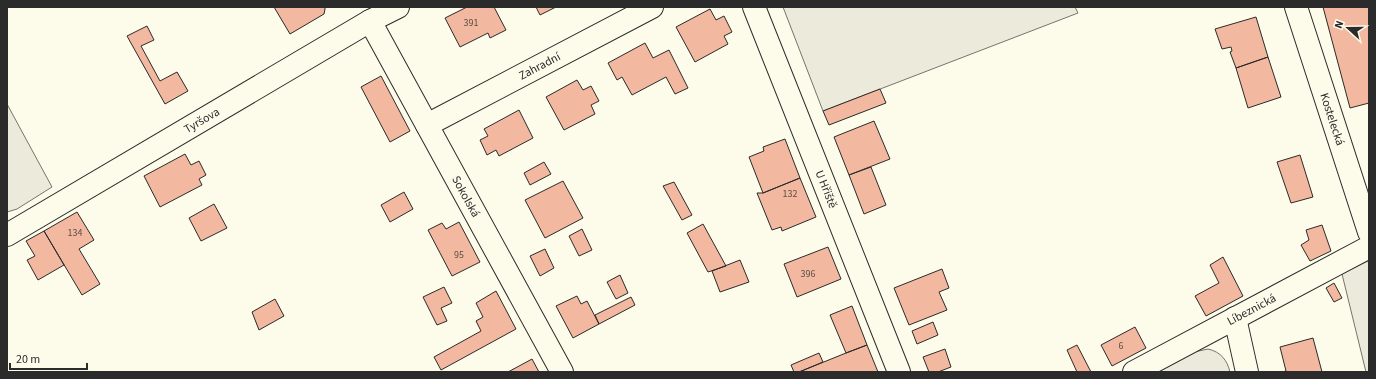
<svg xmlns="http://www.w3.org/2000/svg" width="1376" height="379" font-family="'Source Sans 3',sans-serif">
  <rect width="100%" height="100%" fill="#fdfbea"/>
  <path fill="#ecebdb" stroke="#74746e" d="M783 7H1075L1078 13 823 111Z
    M7 104 52 187 17 209 7 212Z
    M1368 261 1369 266V372H1366L1342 274Z
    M1208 349C1221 352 1227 360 1230 372H1157L1194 352Z"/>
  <path fill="#f2b8a0" stroke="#2b2b2b" d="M274 7H325V9L324 14 290 34Z
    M467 7H494L506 30 490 38 488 33 460 47 445 18Z
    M536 7H556L540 15Z
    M1323 7H1369V103L1350 108Z
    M710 9 716 20 724 16 732 32 724 36 728 44 695 62 676 27Z
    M1256 17 1268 57 1236 68 1230 52 1232 51 1231 47 1222 49 1215 29Z
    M147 26 154 40 141 46 160 81 177 72 188 91 165 104 127 36Z
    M645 43 653 58 669 50 688 88 675 94 666 77 632 95 622 77 617 80 608 63Z
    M1268 57 1281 97 1248 108 1236 68Z
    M381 76 410 131 390 142 361 87Z
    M577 80 583 90 591 86 599 101 591 105 595 114 564 130 546 97Z
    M880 89 886 103 829 125 823 111Z
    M519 110 533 138 499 156 496 150 487 155 480 140 488 136 484 129Z
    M874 121 890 159 849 175 834 137Z
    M785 139 800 178 763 193 749 157 764 151 763 147Z
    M185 154 191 165 199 161 206 175 199 179 202 185 160 207 144 176Z
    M1300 155 1313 197 1291 203 1277 162Z
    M544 162 551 174 530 185 524 173Z
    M871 167 886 205 864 214 849 175Z
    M800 178 816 217 782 231 781 227 772 230 757 193H763Z
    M563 181 583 218 545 238 525 200Z
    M674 182 692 215 682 220 663 186Z
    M404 192 413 209 390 222 381 205Z
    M214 204 227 228 201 241 189 218Z
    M77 212 94 240 79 249 100 284 82 295 44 231Z
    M459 222 480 262 452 276 428 230 442 223 446 229Z
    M703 224 726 266 708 272 687 233Z
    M1322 225 1331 251 1310 261 1301 245 1309 240 1306 230Z
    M582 229 592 250 579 256 569 236Z
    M44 231 64 265 38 280 27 260 35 256 26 241Z
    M828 247 841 279 797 297 784 264Z
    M545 249 554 268 540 276 530 256Z
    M1223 257 1243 296 1206 316 1195 296 1219 283 1210 265Z
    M740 260 749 282 720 292 712 271Z
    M942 269 949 288 939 292 947 310 909 325 894 288Z
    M620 275 628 293 616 299 607 282Z
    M1334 283 1342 298 1334 302 1326 288Z
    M444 287 452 303 441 308 447 321 437 325 423 297Z
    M496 291 516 329 441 370 434 357 481 331 476 321 483 317 476 303Z
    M577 296 581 304 587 301 599 324 573 338 556 306Z
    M631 297 635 305 599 324 595 315Z
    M275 299 284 316 259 330 252 312Z
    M852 306 867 345 846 353 830 315Z
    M933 322 938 335 917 344 912 331Z
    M1135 327 1146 348 1112 366 1101 345Z
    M1313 338 1322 372H1282L1286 371 1280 347Z
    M867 345 878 372H799L846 353Z
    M1077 345 1091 372H1077L1067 350Z
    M945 349 951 367 938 372H929L923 357Z
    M819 353 823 362 799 372H794L791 365Z
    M532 359 539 372H508Z"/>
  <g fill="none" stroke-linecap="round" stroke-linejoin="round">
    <g stroke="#2b2b2b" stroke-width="24">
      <g id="street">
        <path id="s1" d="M754 7 899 372"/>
        <path id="s2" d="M370 21 562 372"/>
        <path id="s3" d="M427 125 652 7"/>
        <path id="s4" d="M7 235 370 21 398 7"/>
        <path d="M1235 318 1247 372"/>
        <path id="s5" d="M1134 372 1369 247"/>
      </g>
    </g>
    <g stroke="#2b2b2b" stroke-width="24">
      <g id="secondary">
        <path id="s6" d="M1296 7 1369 232"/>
      </g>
    </g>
    <use href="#street" stroke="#fdfbea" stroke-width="22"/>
    <use href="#secondary" stroke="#fdfbea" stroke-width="22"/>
  </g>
  <g text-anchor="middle" stroke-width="3" stroke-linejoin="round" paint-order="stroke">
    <g font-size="10" fill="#5d4e48">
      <text x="471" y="26">391</text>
      <text x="790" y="197">132</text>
      <text x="75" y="236">134</text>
      <text x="459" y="258">95</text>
      <text x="808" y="277">396</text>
      <text x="1121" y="349">6</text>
    </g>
    <g font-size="12" fill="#2b2b2b" stroke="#fdfbea">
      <text dy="4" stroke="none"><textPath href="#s3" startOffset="127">Zahradní</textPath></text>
      <text dy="4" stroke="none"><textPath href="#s6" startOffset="118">Kostelecká</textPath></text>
      <text dy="4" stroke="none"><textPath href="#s4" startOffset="226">Tyršova</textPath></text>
      <text dy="4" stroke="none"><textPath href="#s1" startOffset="196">U Hřiště</textPath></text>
      <text dy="4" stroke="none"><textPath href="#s2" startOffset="200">Sokolská</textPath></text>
      <text dy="4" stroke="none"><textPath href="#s5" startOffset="133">Líbeznická</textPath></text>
    </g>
  </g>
  <rect width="1376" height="379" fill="none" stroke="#2b2b2b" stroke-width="16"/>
  <g transform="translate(1348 28) rotate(291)" stroke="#fdfbea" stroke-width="3" paint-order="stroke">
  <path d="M0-3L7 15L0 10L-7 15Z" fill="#2b2b2b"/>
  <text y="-6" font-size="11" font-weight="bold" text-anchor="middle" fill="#2b2b2b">N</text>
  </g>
  <path d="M10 363v6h77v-6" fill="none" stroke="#2b2b2b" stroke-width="2"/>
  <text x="16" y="363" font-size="12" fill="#2b2b2b" stroke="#fdfbea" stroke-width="3" paint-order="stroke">20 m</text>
</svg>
